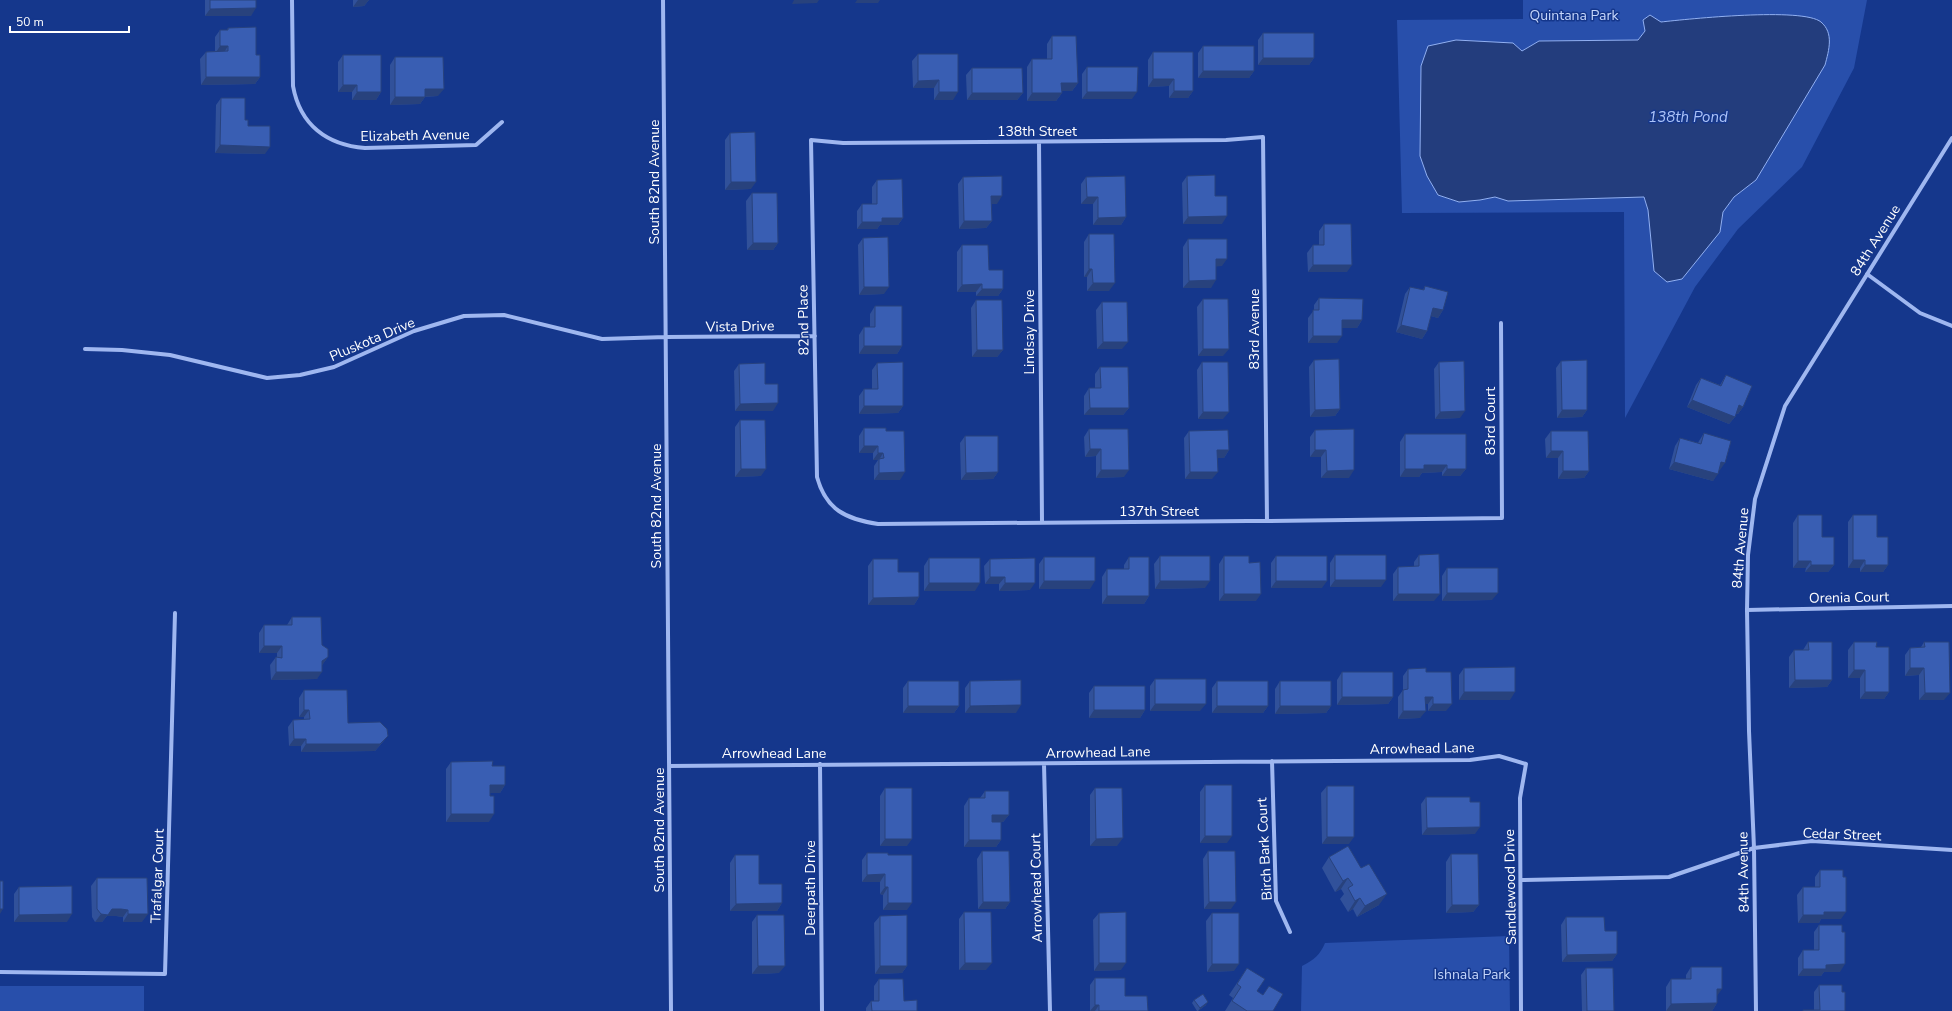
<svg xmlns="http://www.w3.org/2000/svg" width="1952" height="1011" font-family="'Nunito Sans',sans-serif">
  <rect width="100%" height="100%" fill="#15378c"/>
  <path fill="#284fab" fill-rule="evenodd" d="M1523 0H1867L1854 68 1802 167 1738 229 1695 287 1625 418 1624 212 1402 213 1397 20 1523 19ZM1700 18 1756 180 1734 197 1723 212 1720 232 1648 210 1644 197 1509 201 1495 197 1480 200 1459 202 1438 195 1420 156 1421 66 1428 46 1522 51 1539 41 1638 40C1654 19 1676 21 1700 18Z
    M1509 936 1510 1011H1301L1302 966C1314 960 1320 955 1325 943Z
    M0 986H144V1011H0Z"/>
  <path fill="#233d7d" stroke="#91b0f2" d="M1650 15 1661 22C1688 19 1803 7 1821 22 1834 33 1829 50 1825 65L1756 180 1734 197 1723 212 1720 232 1682 279 1667 282 1654 271 1648 210 1644 197 1508 201 1495 197 1480 200 1459 202 1438 195 1427 176 1420 156 1421 66 1428 46 1456 40 1513 43 1522 51 1539 41 1638 40 1645 31 1643 20Z"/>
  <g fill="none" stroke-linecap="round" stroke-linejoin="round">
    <path stroke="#9fb7f0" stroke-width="4" d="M292 0 293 86C300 125 327 145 365 148L476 145 502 122
      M663 0 671 1011
      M1039 142 1042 522
      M1867 274 1920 313 1952 326
      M85 349 122 350 170 355 267 378 300 375 334 367 414 331 464 316 504 315 602 339 666 337 815 336
      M1267 521 1263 137 1226 140 843 143 811 140 817 477C826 510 846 519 878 524L1248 521H1267L1502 518 1501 323
      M1747 610 1952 606
      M1272 761 1276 901 1290 932
      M820 764 822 1011
      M1044 764 1050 1011
      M669 766 1470 760 1499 756 1526 764 1520 798 1521 1011
      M1521 880 1669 877 1754 848 1812 841 1952 850
      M0 972 165 974 175 613
      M1756 1011 1754 848 1749 731 1747 610 1748 555 1755 499 1785 406 1952 138"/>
  </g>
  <path fill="#31519a" d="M205 0H256L251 16H205Z
    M353 0H369L364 6 353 7Z
    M228 28 256 55 260 77 255 84 201 85 200 59 206 52 215 51V37L220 30H227Z
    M1263 33 1314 58 1309 65H1258V40Z
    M1052 36 1078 83 1072 91H1062V93L1056 101H1027V67L1032 59H1047V44Z
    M1203 46 1254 71 1249 78H1198V53Z
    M1153 52 1193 91 1188 98H1169V86L1148 87V60Z
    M918 54H958L953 100H934V88H913L912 61Z
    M343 55 381 92 376 100H352V92H338V62Z
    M395 57 438 96 425 97 420 104 390 105V65Z
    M1087 67 1132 99H1082V74Z
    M972 68 1023 93 1017 100H967L966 75Z
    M221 98 245 120 248 126 265 154 215 153 216 105Z
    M730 133 751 189 725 190V140Z
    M1187 176 1215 196 1222 224H1183L1182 183Z
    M963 177 997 204H991L992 221 986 228 959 229 958 184Z
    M1086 177 1126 217 1121 225H1093V204H1081V184Z
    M877 180 903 218 898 225H880L877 229H857V211L862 204H872V187Z
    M752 193 778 243 773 250H747L746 201Z
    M1324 224 1347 272H1308L1307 253 1313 245H1319V231Z
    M1089 234 1109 291H1087V277H1084V242Z
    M863 238 884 294 859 295 858 245Z
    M1188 239 1222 266H1216L1211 288H1183V247Z
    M962 245 989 270 1003 289 998 296H976V292H957V252Z
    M1425 286 1443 310 1438 318 1431 316 1427 331 1422 339 1396 332 1405 294 1410 287 1423 290Z
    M1319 298 1362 320 1357 328H1342L1337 343H1308V318L1314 310V305Z
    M1203 299 1223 356H1198L1197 307Z
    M976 300 1003 350 997 357H972L971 308Z
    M1102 302 1122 349H1097L1096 310Z
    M875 306 902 346 897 354H859V335L864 327H870V314Z
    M1314 360 1340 409 1335 416 1310 417 1309 367Z
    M1561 361 1587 410 1582 417 1557 418 1556 368Z
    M1202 362 1223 419H1198L1197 370Z
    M1439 362 1460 418 1435 419 1434 369Z
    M877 363 903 406 898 413 859 414V396L864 389H872V370Z
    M739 364 765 384 773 411H735L734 371Z
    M1100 367 1129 408 1123 415H1084V396L1089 388H1095V374Z
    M1726 375 1743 407 1738 414 1736 413 1735 417 1729 424 1687 407 1696 385 1701 378 1720 385Z
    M740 420 761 476 735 477V427Z
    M864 428 886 431 900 480H874V466L878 460H873V453H859V436Z
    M1089 429 1124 477 1096 478V456L1085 457 1084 437Z
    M1315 430 1349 478H1321V457H1310V437Z
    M1189 431 1229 450 1224 458H1217L1212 479H1185L1184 438Z
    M1551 431 1589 471 1584 478 1558 479V458H1546L1545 439Z
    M1704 433 1720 470H1719L1713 481 1669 469 1675 446 1680 438 1698 443 1699 441Z
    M1405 434 1466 469 1460 476H1442V472L1422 473 1419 477H1400V442Z
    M965 436 998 472 993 479 961 480 960 443Z
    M1798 515 1822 537 1834 565 1828 572H1805L1806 568H1793V523Z
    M1853 515 1877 537 1888 565 1883 572H1860V568H1848V522Z
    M1335 555 1381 587H1330V563Z
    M1419 555 1434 601H1393V574L1398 567H1414V562Z
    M1160 556 1205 588 1155 589 1154 564Z
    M1224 556 1249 563 1256 601H1219V564Z
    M1276 556 1322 588H1271V563Z
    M1044 557 1090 589H1039V564Z
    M1129 557 1149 596 1144 604H1102V577L1107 569H1124V565Z
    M929 558 975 591H924V566Z
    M873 559 898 572 919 597 914 605H868V566Z
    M990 559 1030 590 999 591V584H985L984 566Z
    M1447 568 1492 600 1442 601V576Z
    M292 617 322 645 328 657 322 665 317 679 271 680 270 665 276 657H277V653H259V633L264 625H287Z
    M1808 642 1832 680 1827 687 1789 688V657L1794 650H1803Z
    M1854 642 1889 692 1884 699H1860V678H1848V650Z
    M1924 642 1944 700H1919V675L1905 676V655L1910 648 1921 647Z
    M1464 668 1510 700H1459V675Z
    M1408 669 1426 672 1446 711H1428V704H1426L1420 718 1398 719V697L1403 690V676Z
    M1342 672 1393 697 1388 704 1337 705V680Z
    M1155 679 1200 711H1150V686Z
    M908 681 959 706 954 713H903V688Z
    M970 681 1016 713H965V688Z
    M1217 681 1268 706 1263 713H1212V688Z
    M1280 681 1331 706 1326 713 1275 714V689Z
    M1094 686 1145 710 1140 718H1089V693Z
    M304 690 348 723 388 736 382 743 375 751 301 752V746H289L288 727 293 720 304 719V717H299V698Z
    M451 762 492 766 505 785 500 793H490L489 822H446V769Z
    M1205 785 1227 843H1200V792Z
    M1327 786 1349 844H1322L1321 793Z
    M885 788 907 846H880V796Z
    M1095 788 1117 846H1090V795Z
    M985 791 1009 815 1003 822H1001V840L996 847H964V806L969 798H980Z
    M1426 797 1470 802 1475 834 1422 835 1421 804Z
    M982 851 1010 902 1005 909H978L977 859Z
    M1208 851 1231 909H1204L1203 859Z
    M867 853 888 855 907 910H883V895L880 894V882H862V860Z
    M1451 854 1479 905 1473 912 1446 913V862Z
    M735 855 759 884 782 903 777 911H730V863Z
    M1329 857 1379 905 1357 917 1353 909 1348 912 1340 899 1344 894 1341 889 1335 892 1322 868Z
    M1820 870 1841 919H1821L1819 923H1798L1797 895 1803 887H1815V877Z
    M97 878 142 922H123V917L116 916H107L102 922H95L92 917 91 886Z
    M19 887 67 922H14V894Z
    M964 912 986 970H959V919Z
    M1099 913 1121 970 1094 971 1093 920Z
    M1212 913 1234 971 1207 972 1206 921Z
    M757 915 779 973 752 974V922Z
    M880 916 907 966 902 973 875 974 874 923Z
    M1566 917 1605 931 1617 954 1612 961 1562 962 1561 925Z
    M1819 925 1840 972H1824L1821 976H1798V958L1803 950H1814V932Z
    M1691 967 1717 995V1003L1712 1011H1666V987L1671 979H1686V975Z
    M1247 968 1257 991 1263 995 1269 986 1273 1011H1225L1233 998 1229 995Z
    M1586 968 1614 1011H1582L1581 975Z
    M1095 978 1148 1011H1090V985Z
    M879 979 904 1001 917 1011H866V1008L871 1001H874V986Z
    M1819 985 1842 992 1845 1011H1803V1010H1814V992Z
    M1194 1000 1206 1005 1198 1011H1197L1192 1003Z"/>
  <path fill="#28427d" d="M358 0H369L364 6 353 7Z
    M794 0H819L817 3 792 4Z
    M857 0H880L878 3H855Z
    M256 8 251 16H205L210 9Z
    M220 46H228L223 54H215Z
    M1263 58H1314L1309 65H1258Z
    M1203 71H1254L1249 78H1198Z
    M206 77H260L255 84 201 85Z
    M1153 79H1174L1169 86 1148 87Z
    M939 80 934 88H913L918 81Z
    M1061 83H1078L1072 91H1056Z
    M343 85H357L352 92H338Z
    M425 89H444L438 96 420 97Z
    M1174 91H1193L1188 98H1169Z
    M357 92H381L376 100H352Z
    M939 92H958L953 100H934Z
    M1087 92H1137L1132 99H1082Z
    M972 93H1023L1017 100H967Z
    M1032 93H1062L1056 101H1027Z
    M395 97H425L420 104 390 105Z
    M220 145 270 147 265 154 215 153Z
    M731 182H756L751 189 725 190Z
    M991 196H1002L997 204H986Z
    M1087 197H1098L1093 204H1081Z
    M1227 216 1222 224H1183L1188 217Z
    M1126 217 1121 225H1093L1098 218Z
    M882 218H903L898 225H880L877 229H857L862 222Z
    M964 221H992L986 228 959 229Z
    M753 243H778L773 250H747Z
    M1216 259H1227L1222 266 1211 267Z
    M1313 265H1352L1347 272H1308Z
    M1089 269H1092L1087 277H1084Z
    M1216 280 1211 288H1183L1189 281Z
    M1093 283H1115L1109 291H1087Z
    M982 284 976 292H957L962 285Z
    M864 287H889L884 294 859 295Z
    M982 289H1003L998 296H976Z
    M1433 308 1443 310 1438 318 1427 315Z
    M1342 320H1362L1357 328H1337Z
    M1401 325 1427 331 1422 339 1396 332Z
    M1313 336H1342L1337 343H1308Z
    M1103 342H1128L1122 349H1097Z
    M864 346H902L897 354H859Z
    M1203 349H1229L1223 356H1198Z
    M977 350H1003L997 357H972Z
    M1692 400 1735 417 1729 424 1687 407Z
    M778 403 773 411H735L740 404Z
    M1739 405 1743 407 1738 414 1734 413Z
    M864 406H903L898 413 859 414Z
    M1090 408H1129L1123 415H1084Z
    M1340 409 1335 416 1310 417 1315 410Z
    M1562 410H1587L1582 417 1557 418Z
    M1465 411 1460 418 1435 419 1440 412Z
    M1203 412H1229L1223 419H1198Z
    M864 446H878L873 453H859Z
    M1090 449H1101L1096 456 1085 457Z
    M1217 450H1229L1224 458H1212Z
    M1315 450H1326L1321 457H1310Z
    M1551 451H1563L1558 458H1546Z
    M878 453H883L879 460V459L878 460H873Z
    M1674 462 1718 474 1713 481 1669 469Z
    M1721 462 1725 463 1720 470 1716 469Z
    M1424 465H1447L1442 472 1422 473 1419 477H1400L1405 469Z
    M741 469H766L761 476 735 477Z
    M1447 469H1466L1460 476H1442Z
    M1101 470H1129L1124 477 1096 478Z
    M1354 470 1349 478H1321L1327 471Z
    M1563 471H1589L1584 478 1558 479Z
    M905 472 900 480H874L879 473Z
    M998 472 993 479 961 480 966 473Z
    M1190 472H1218L1212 479H1185Z
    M1853 560H1865L1860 568H1848Z
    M1798 561H1811L1806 568H1793Z
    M1811 565H1834L1828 572H1805Z
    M1865 565H1888L1883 572H1860Z
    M990 577H1005L999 584H985Z
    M1335 580H1386L1381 587H1330Z
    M1044 581H1095L1090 589H1039Z
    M1160 581H1210L1205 588 1155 589Z
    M1276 581H1327L1322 588H1271Z
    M929 583H980L975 591H924Z
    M1005 583H1035L1030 590 999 591Z
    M1447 593H1498L1492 600 1442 601Z
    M1224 594H1261L1256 601H1219Z
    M1398 594H1440L1434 601H1393Z
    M1107 596H1149L1144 604H1102Z
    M919 597 914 605H868L873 598Z
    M264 646H282L277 653H259Z
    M328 657 323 664 317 669 322 661Z
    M1910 668H1924L1919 675 1905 676Z
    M1854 670H1865L1860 678H1848Z
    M276 672H322L317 679 271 680Z
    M1795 680H1832L1827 687 1789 688Z
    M1464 692H1515L1510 700H1459Z
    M1865 692H1889L1884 699H1860Z
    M1925 693H1950L1944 700H1919Z
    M1342 697H1393L1388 704 1337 705Z
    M1425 697H1433L1428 704H1420Z
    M1155 704H1206L1200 711H1150Z
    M1433 704H1452L1446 711H1428Z
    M1021 705 1016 713H965L970 706Z
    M908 706H959L954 713H903Z
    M1217 706H1268L1263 713H1212Z
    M1280 706H1331L1326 713 1275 714Z
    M304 710H309L304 717H299Z
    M1094 710H1145L1140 718H1089Z
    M1403 711H1426L1420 718 1398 719Z
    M388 736 382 743 375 751 301 752 306 744Z
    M294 739H306L301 746H289Z
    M490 785H505L500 793H485Z
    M451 814H494L489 822H446Z
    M992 815H1009L1003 822H987Z
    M1480 827 1475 834 1422 835 1427 828Z
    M1205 836H1232L1227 843H1200Z
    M1327 837H1354L1349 844H1322Z
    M1123 838 1117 846H1090L1096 839Z
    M885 839H912L907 846H880Z
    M969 840H1001L996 847H964Z
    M885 874 880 882H862L867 875Z
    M1348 878 1341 889 1335 892 1343 881Z
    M885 887H888L883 895 880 894Z
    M1387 894 1379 905 1357 917 1365 906Z
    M1360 898 1353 909 1348 912 1355 901Z
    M983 902H1010L1005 909H978Z
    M1209 902H1236L1231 909H1204Z
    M782 903 777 911H730L736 904Z
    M888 903H912L907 910H883Z
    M1452 905H1479L1473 912 1446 913Z
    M0 909H3L0 914Z
    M112 909H121L128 910 123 917 116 916H107L102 922H95L101 914Z
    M1824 912H1846L1841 919H1821L1819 923H1798L1803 915Z
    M72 914 67 922H14L19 915Z
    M128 914H148L142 922H123Z
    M1617 954 1612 961 1562 962 1567 955Z
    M965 963H992L986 970H959Z
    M1099 963H1126L1121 970 1094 971Z
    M1212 964H1239L1234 971 1207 972Z
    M1845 964 1840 972H1824L1821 976H1798L1803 969 1826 965Z
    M758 966H785L779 973 752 974Z
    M880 966H907L902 973 875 974Z
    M1717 989H1722L1717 996Z
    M1208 1002 1206 1005 1198 1011 1200 1008Z
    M1717 1003 1712 1011H1666L1671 1004Z
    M1095 1005H1099L1095 1011H1090Z"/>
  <path fill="#395eb3" stroke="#28427d" d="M210 0H256V8L210 9Z
    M256 27V55H260V77H206V52L228 51V46H220V30H228V28Z
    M1263 33H1314V58H1263Z
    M1052 36H1076L1078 83H1061L1062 93H1032V59H1052Z
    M1203 46H1254V71H1203Z
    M1153 52H1193V91H1174V79H1153Z
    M918 54H958V92H939V80L918 81Z
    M343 55H381V92H357V85H343Z
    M395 57H443L444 89H425V97H395Z
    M1087 67H1138L1137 92H1087Z
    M972 68H1022L1023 93H972Z
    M221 98H245V120H248V126H270V147L220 145Z
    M755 132 756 182H731L730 133Z
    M1215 175V196H1227V216L1188 217 1187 176Z
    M1002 176V196H991L992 221H964L963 177Z
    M1125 176 1126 217 1098 218V197H1087L1086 177Z
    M902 179 903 218H882V222H862V204H877V180Z
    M752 193H777L778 243H753Z
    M1324 224H1351L1352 265H1313V245H1324Z
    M1089 234H1114L1115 283H1093L1092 269H1089Z
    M888 237 889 287H864L863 238Z
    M1188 239H1227V259H1216V280L1189 281Z
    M962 245H988L989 270H1003V289H982V284L962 285Z
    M1425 286 1448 292 1443 310 1433 308 1427 331 1401 325 1410 287 1424 290Z
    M1319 298 1363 299 1362 320H1342V336H1313V310H1319Z
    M1203 299H1228L1229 349H1203Z
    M976 300H1002L1003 350H977Z
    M1102 302H1127L1128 342H1103Z
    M875 306H902V346H864V327H875Z
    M1339 359 1340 409 1315 410 1314 360Z
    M1587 360V410H1562L1561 361Z
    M1464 361 1465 411 1440 412 1439 362Z
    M903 362V406H864V389H878L877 363Z
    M1202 362H1228L1229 412H1203Z
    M765 363V384H778V403L740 404 739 364Z
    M1100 367H1128L1129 408H1090L1089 388H1101Z
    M1726 375 1752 386 1743 407 1739 405 1735 417 1692 400 1701 378 1721 386Z
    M740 420H765L766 469H741Z
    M864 428H886V431H904L905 472 879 473V459L884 458 883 453H878V446H864Z
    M1089 429H1128L1129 470H1101V449H1090Z
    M1354 429V470L1327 471 1326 450H1315V430Z
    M1228 430 1229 450H1217L1218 472H1190L1189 431Z
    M1551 431H1588L1589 471H1563V451H1551Z
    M1704 433 1731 441 1725 463 1721 462 1718 474 1674 462 1680 438 1701 444Z
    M1405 434H1466V469H1447V465H1424V469H1405Z
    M965 436H998V472L966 473Z
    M1798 515H1822V537H1834V565H1811V561H1798Z
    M1853 515H1877V537H1888V565H1865V560H1853Z
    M1439 554 1440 594H1398V567L1419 566V555Z
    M1335 555H1386V580H1335Z
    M1160 556H1210V581H1160Z
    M1224 556H1249V563L1260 562 1261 594H1224Z
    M1276 556H1327V581H1276Z
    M1044 557H1095V581H1044Z
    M1129 557H1149V596H1107V569H1129Z
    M929 558H980V583H929Z
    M1035 558V583H1005V577H990V559Z
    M873 559H898V572H919V597L873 598Z
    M1447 568H1498V593H1447Z
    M292 617H321L322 645 328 649V657L322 661V672H276V657L282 658V646H264V625H292Z
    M1808 642H1832V680H1795L1794 650H1809Z
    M1854 642H1877L1876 647H1889V692H1865V670H1854Z
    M1924 642H1949L1950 693H1925L1924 668H1910V648L1925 647Z
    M1515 667V692H1464V668Z
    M1426 668V672H1451L1452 704H1433V697H1425L1426 711H1403V690L1408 689V669Z
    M1342 672H1393V697H1342Z
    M1155 679H1206V704H1155Z
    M1021 680V705L970 706V681Z
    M908 681H959V706H908Z
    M1217 681H1268V706H1217Z
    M1280 681H1331V706H1280Z
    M1094 686H1145V710H1094Z
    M304 690H347L348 723 380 722 387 729 388 736 380 744H306V739H294L293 720 310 719 309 710H304Z
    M493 761 492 766H505V785H490V796H494V814H451V762Z
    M1205 785H1232V836H1205Z
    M1327 786H1354V837H1327Z
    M885 788H912V839H885Z
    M1095 788H1122L1123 838 1096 839Z
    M985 791H1009V815H992V822H1001V840H969V798H985Z
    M1426 797H1470V802H1480V827L1427 828Z
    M1348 846 1361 868 1369 864 1387 894 1365 906 1360 898 1355 901 1348 888 1353 885 1348 878 1343 881 1329 857Z
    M982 851H1009L1010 902H983Z
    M1208 851H1235L1236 902H1209Z
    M867 853H888V855H912V903H888V887H885V874L867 875Z
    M1451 854H1478L1479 905H1452Z
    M735 855H759V884H782V903L736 904Z
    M1820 870H1843V877H1846V912H1824V915H1803V887H1820Z
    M97 878H147L148 914H128V910L121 909H112L108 915 101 914 97 909Z
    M0 881H3V909H0Z
    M72 886V914L19 915V887Z
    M964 912H991L992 963H965Z
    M1126 912V963H1099V913Z
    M1212 913H1239V964H1212Z
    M757 915H784L785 966H758Z
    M907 915V966H880V916Z
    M1566 917H1604L1605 931H1617V954L1567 955Z
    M1819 925H1842V932H1845V964L1826 965V969H1803V950H1819Z
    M1691 967H1722V989H1717V1003L1671 1004V979H1691Z
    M1247 968 1265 979 1257 991 1263 995 1269 986 1283 994 1273 1011H1247L1232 1001 1241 987 1237 984Z
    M1586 968H1613L1614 1011H1587Z
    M1095 978H1125V996H1147L1148 1011H1099V1005H1095Z
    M879 979H903L904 1001 917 1000V1011H872L871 1001H879Z
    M1819 985H1842V992H1845V1011H1803V1010H1820Z
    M1203 994 1208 1002 1200 1008 1194 1000Z"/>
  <g text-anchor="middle" stroke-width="3" stroke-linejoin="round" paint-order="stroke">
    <g font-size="14" fill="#c5d6fb" stroke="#15378c">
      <text x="1574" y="20">Quintana Park</text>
      <text x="1472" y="979">Ishnala Park</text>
    </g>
    <g font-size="14" fill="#fff" stroke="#15378c">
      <text x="1037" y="136">138th Street</text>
      <text transform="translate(415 135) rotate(-1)" y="5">Elizabeth Avenue</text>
      <text transform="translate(654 182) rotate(-90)" y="5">South 82nd Avenue</text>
      <text transform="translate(1875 240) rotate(-58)" y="5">84th Avenue</text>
      <text transform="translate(803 320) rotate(-91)" y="5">82nd Place</text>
      <text transform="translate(740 326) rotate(-1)" y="5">Vista Drive</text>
      <text transform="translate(1254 329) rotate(-90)" y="5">83rd Avenue</text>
      <text transform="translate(1029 332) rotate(-90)" y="5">Lindsay Drive</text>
      <text transform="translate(372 339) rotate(-23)" y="5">Pluskota Drive</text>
      <text transform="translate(1490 421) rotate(-90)" y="5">83rd Court</text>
      <text transform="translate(656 506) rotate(-90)" y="5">South 82nd Avenue</text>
      <text x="1159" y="516">137th Street</text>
      <text transform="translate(1740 548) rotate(-85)" y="5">84th Avenue</text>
      <text transform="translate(1849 597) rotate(-1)" y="5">Orenia Court</text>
      <text transform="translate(1422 748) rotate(-1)" y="5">Arrowhead Lane</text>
      <text transform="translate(1098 752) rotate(-1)" y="5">Arrowhead Lane</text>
      <text x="774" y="758">Arrowhead Lane</text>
      <text transform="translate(659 830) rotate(-90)" y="5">South 82nd Avenue</text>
      <text transform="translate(1842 834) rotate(2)" y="5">Cedar Street</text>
      <text transform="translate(1264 849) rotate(-93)" y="5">Birch Bark Court</text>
      <text transform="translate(1743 872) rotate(-91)" y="5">84th Avenue</text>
      <text transform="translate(157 876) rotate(-88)" y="5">Trafalgar Court</text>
      <text transform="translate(1510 887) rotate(-91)" y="5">Sandlewood Drive</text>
      <text transform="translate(810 888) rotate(-90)" y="5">Deerpath Drive</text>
      <text transform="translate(1036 888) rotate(-91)" y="5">Arrowhead Court</text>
    </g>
    <g font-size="15" font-style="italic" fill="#abc2f7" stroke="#15378c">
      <text x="1688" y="122">138th Pond</text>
    </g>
  </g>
  <path d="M10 26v6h119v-6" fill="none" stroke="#ffffff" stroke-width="2"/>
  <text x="16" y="26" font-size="12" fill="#ffffff" stroke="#15378c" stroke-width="3" paint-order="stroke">50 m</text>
</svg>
